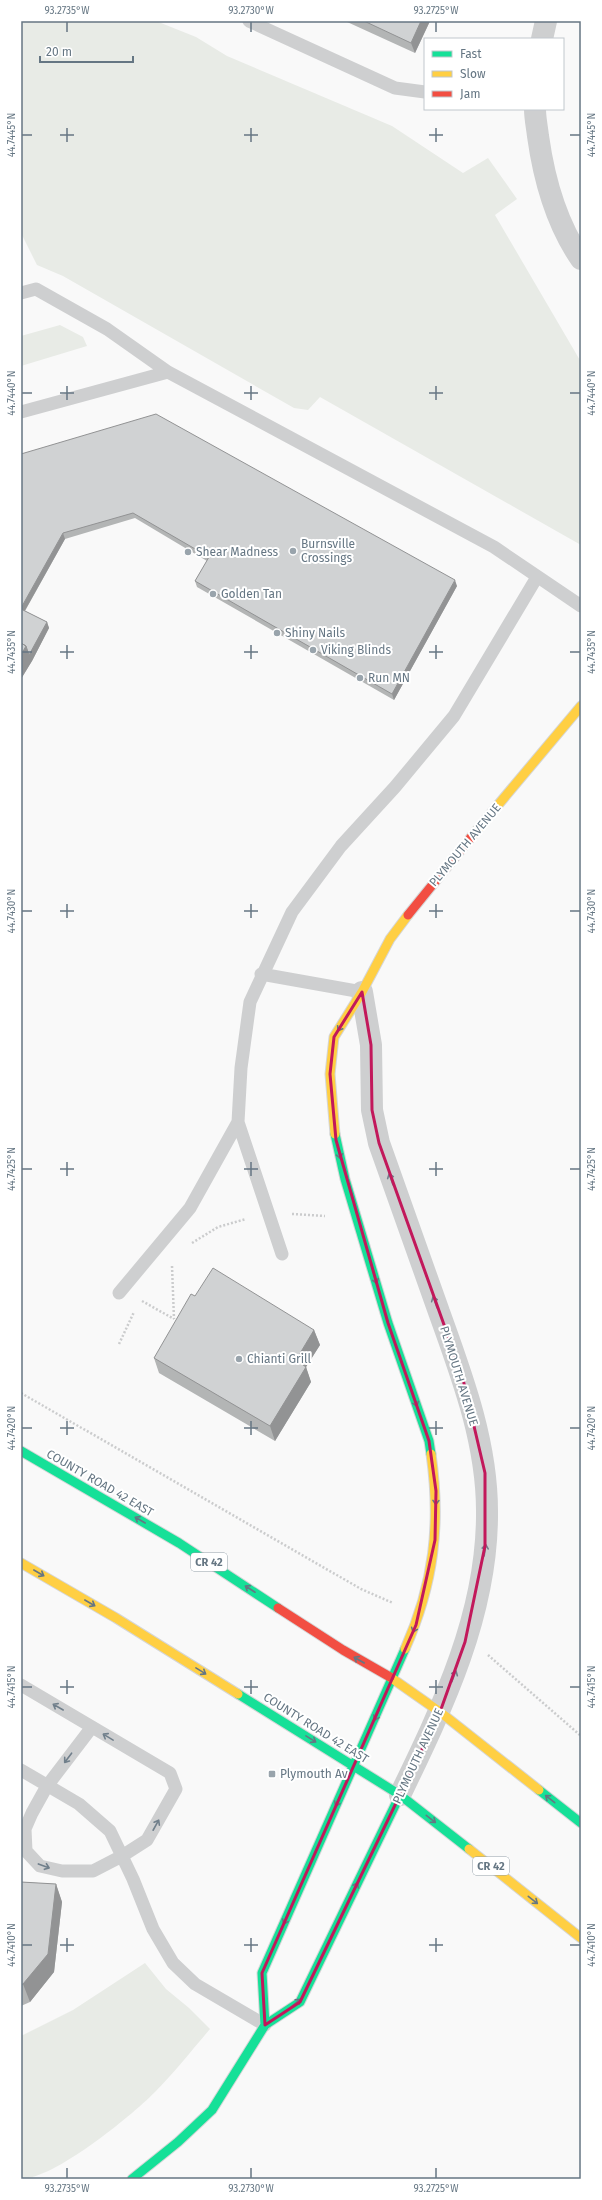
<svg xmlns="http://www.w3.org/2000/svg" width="602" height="2200" font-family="'Fira Sans',sans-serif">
  <rect width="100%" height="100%" fill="#f9f9f9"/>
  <path fill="#e8ebe6" d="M21 21H156L196 37 227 56 392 126 463 173 488 158 517 199 495 215 581 362V545L320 397 308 410 294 408 63 276 37 265 21 233Z
    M60 325 83 337 87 346 21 366V336Z
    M145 1963 166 1989 189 2008 210 2029C192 2050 174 2073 154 2093 130 2117 54 2179 21 2179V2036L73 2010Z"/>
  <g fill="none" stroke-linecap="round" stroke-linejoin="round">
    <g stroke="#d5d6d7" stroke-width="11">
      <path id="fast" d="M335 1134 345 1179 388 1323 429 1441 431 1454
        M21 1451 179 1543 278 1608
        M238 1694 400 1795 469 1849
        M539 1790 581 1823
        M265 2025 262 1973 405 1649
        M132 2179 178 2142 212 2110 265 2025 300 2002 400 1795"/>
    </g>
    <g stroke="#d5d6d7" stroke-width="11">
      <path id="slow" d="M472 836 581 706
        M335 1134 330 1074 334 1037 362 992 390 939 408 915
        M21 1563 116 1618 238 1694
        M405 1649C434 1584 441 1524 431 1454
        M390 1677 440 1712 539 1790
        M469 1849 581 1938"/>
    </g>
    <g stroke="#d5d6d7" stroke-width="11">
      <path id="jam" d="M408 915 472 836
        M278 1608 343 1650 390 1677"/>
    </g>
    <path stroke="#cbcccd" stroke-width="2.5" stroke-dasharray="2 2" stroke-linecap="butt" d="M292 1214 325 1216
      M192 1243 218 1227 246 1219
      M172 1266 174 1319
      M142 1301 174 1319
      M119 1344 134 1312
      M21 1393 361 1589 393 1603
      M488 1655 581 1736"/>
    <path stroke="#cecfd0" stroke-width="13" d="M249 21 395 88 425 92
      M21 293 36 289 107 329 168 372
      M21 412 168 372 494 547 581 606
      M261 974 362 992
      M238 1122 282 1254
      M119 1293 190 1208 238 1122 241 1068 250 1002 292 912 341 846 395 787 454 716 537 577
      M21 1685 170 1773 176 1789 147 1840 122 1856 93 1871H62L40 1866 26 1851 25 1829 32 1813 47 1786 92 1727
      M21 1770 79 1804 110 1831 133 1879 153 1929 173 1963 195 1984 265 2025"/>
    <path stroke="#cecfd0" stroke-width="22" d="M542 39 546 21
      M535 109C535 118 537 127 538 136 544 179 556 223 581 259
      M362 992 371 1045 372 1110 379 1143C399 1200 419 1256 439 1312 462 1376 487 1442 487 1511 488 1613 443 1706 400 1795"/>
    <use href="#fast" stroke="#16e098" stroke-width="9"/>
    <use href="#slow" stroke="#ffcf43" stroke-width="9"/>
    <use href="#jam" stroke="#f24e42" stroke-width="9"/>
  </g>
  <path fill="#b3b5b5" d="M345 21H430L415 53Z
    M21 454 457 586 394 700 197 587 195 581 207 561 135 518 65 539 25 611 47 622 49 628 32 661 21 679Z
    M195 1296 314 1330 320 1345 306 1367 311 1382 275 1441 159 1373 154 1358Z
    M21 1882 56 1884 62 1902 54 1972 30 2002 21 2006Z"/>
  <path fill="#929394" d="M421 21H430L415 53 411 43Z
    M63 533 65 539 23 614 21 608Z
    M455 580 457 586 394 700 392 694Z
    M47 622 49 628 32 661 21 679V655L26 646Z
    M314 1330 320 1345 306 1367 311 1382 275 1441 270 1426 296 1360Z
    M56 1884 62 1902 54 1972 30 2002 23 1984Z"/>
  <path fill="#d0d2d3" stroke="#929394" d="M364 21H421L411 43Z
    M156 414 455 580 392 694 195 581 209 557 133 513 63 533 21 608V454Z
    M21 609 47 622 29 655 26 646 21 643Z
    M21 643 26 646 21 655Z
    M213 1268 314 1330 296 1360 306 1367 270 1426 154 1358 191 1294 195 1296Z
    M21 1882 56 1884 48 1954 23 1984 21 1985Z"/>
  <defs><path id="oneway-shaft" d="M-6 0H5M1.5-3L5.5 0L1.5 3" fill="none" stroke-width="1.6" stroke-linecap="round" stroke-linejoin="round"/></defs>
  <g stroke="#657683">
    <use href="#oneway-shaft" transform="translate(341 1026) rotate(122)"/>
    <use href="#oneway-shaft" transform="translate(339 1153) rotate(76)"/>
    <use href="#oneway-shaft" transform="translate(375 1278) rotate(73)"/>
    <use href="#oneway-shaft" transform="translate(415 1401) rotate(71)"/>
    <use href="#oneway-shaft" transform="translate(436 1499) rotate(92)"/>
    <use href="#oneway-shaft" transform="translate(140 1520) rotate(-150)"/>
    <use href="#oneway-shaft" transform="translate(39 1573) rotate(30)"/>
    <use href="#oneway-shaft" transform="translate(250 1589) rotate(-147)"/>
    <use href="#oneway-shaft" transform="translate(90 1603) rotate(30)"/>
    <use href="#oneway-shaft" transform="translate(415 1627) rotate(110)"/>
    <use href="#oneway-shaft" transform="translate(359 1660) rotate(-150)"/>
    <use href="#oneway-shaft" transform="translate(201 1671) rotate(32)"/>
    <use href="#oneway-shaft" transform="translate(377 1715) rotate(114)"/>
    <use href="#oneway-shaft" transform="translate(311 1739) rotate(32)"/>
    <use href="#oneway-shaft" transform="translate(550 1799) rotate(-142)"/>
    <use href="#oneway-shaft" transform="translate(338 1801) rotate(115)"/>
    <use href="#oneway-shaft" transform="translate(431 1819) rotate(38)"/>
    <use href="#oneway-shaft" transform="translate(355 1888) rotate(-64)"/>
    <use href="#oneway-shaft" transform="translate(533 1900) rotate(38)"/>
    <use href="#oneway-shaft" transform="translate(286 1919) rotate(114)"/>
    <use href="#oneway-shaft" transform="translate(296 2003) rotate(-41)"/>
  </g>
  <g stroke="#707f8b">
    <use href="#oneway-shaft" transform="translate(391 1179) rotate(-109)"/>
    <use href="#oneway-shaft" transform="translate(435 1302) rotate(-110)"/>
    <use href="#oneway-shaft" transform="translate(485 1550) rotate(-82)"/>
    <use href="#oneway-shaft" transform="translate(454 1676) rotate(-69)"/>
    <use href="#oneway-shaft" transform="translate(58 1707) rotate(-150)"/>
    <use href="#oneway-shaft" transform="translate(108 1737) rotate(-149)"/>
    <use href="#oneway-shaft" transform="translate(68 1758) rotate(127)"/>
    <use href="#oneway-shaft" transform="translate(156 1825) rotate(-61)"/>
    <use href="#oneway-shaft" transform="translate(44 1866) rotate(20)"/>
  </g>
  <path fill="none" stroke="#c2185b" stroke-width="3" stroke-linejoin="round" d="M362 992 371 1045 372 1110 379 1143 462 1375 485 1473V1546L465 1642 440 1712 300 2002 265 2025 262 1973 416 1625 435 1540 436 1491 429 1441 388 1323 336 1140 330 1074 334 1037Z"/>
  <path fill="none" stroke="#657683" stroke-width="1.5" d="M67 22V32M251 22V32M436 22V32M67 128V142M251 128V142M436 128V142M22 135H32M60 135H74M244 135H258M429 135H443M570 135H580M67 386V400M251 386V400M436 386V400M22 393H32M60 393H74M244 393H258M429 393H443M570 393H580M67 645V659M251 645V659M436 645V659M22 652H32M60 652H74M244 652H258M429 652H443M570 652H580M67 904V918M251 904V918M436 904V918M22 911H32M60 911H74M244 911H258M429 911H443M570 911H580M67 1162V1176M251 1162V1176M436 1162V1176M22 1169H32M60 1169H74M244 1169H258M429 1169H443M570 1169H580M67 1421V1435M251 1421V1435M436 1421V1435M22 1428H32M60 1428H74M244 1428H258M429 1428H443M570 1428H580M67 1680V1694M251 1680V1694M436 1680V1694M22 1687H32M60 1687H74M244 1687H258M429 1687H443M570 1687H580M67 1938V1952M251 1938V1952M436 1938V1952M22 1945H32M60 1945H74M244 1945H258M429 1945H443M570 1945H580M67 2168V2178M251 2168V2178M436 2168V2178"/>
  <g fill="#99a4ac" stroke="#fff" stroke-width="1.5">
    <circle cx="293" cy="551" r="4"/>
    <circle cx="188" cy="552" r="4"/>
    <circle cx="213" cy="594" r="4"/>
    <circle cx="277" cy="633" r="4"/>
    <circle cx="313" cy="650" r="4"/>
    <circle cx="360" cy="678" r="4"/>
    <circle cx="239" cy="1359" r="4"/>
    <rect x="268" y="1770" width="8" height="8" rx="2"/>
  </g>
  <g text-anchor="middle" stroke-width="4" stroke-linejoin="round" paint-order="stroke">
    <g fill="#fff" stroke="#939fa8" stroke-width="1">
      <rect x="191" y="1553" width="36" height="18" rx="3"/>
      <rect x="473" y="1857" width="36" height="18" rx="3"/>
    </g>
    <g font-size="11" font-weight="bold" fill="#657683">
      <text x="209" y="1566">CR 42</text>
      <text x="491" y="1870">CR 42</text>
    </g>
    <g font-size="12" fill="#657683" stroke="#fff" text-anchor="start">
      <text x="301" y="548">Burnsville<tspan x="301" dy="14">Crossings</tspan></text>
      <text x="196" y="556">Shear Madness</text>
      <text x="221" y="598">Golden Tan</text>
      <text x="285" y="637">Shiny Nails</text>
      <text x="321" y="654">Viking Blinds</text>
      <text x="368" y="682">Run MN</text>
      <text x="247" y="1363">Chianti Grill</text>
      <text x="280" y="1778">Plymouth Av</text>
    </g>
    <g font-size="12" fill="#657683" stroke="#fff">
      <text transform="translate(465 845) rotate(-50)" y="4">PLYMOUTH AVENUE</text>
      <text transform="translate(459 1376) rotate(73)" y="4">PLYMOUTH AVENUE</text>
      <text transform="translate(100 1483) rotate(30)" y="4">COUNTY ROAD 42 EAST</text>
      <text transform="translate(316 1728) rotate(32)" y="4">COUNTY ROAD 42 EAST</text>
      <text transform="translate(418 1756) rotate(-65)" y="4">PLYMOUTH AVENUE</text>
    </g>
  </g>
  <rect width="602" height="2200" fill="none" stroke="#ffffff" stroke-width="44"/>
  <rect x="424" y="38" width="140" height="72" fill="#ffffff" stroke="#c1c8cd"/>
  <rect x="432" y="51" width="20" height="6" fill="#16e098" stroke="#c1c8cd"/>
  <text x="460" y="58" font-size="12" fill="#657683">Fast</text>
  <rect x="432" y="71" width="20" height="6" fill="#ffcf43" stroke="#c1c8cd"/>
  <text x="460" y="78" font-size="12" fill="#657683">Slow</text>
  <rect x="432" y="91" width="20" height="6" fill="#f24e42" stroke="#c1c8cd"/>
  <text x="460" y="98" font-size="12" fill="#657683">Jam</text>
  <path d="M40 56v6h93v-6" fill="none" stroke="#657683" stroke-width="2"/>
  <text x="46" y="56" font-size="12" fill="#657683" stroke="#ffffff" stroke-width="3" paint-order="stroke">20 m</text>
  <rect x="22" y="22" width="558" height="2156" fill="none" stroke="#657683" stroke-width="1.5"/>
  <g font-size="10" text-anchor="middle" fill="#657683">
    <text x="67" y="14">93.2735°W</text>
    <text x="251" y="14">93.2730°W</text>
    <text x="436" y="14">93.2725°W</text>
    <text transform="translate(11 135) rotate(-90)" y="4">44.7445°N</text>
    <text transform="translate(591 135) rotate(-90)" y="4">44.7445°N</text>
    <text transform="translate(11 393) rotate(-90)" y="4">44.7440°N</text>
    <text transform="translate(591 393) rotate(-90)" y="4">44.7440°N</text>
    <text transform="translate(11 652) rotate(-90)" y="4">44.7435°N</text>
    <text transform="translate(591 652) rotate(-90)" y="4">44.7435°N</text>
    <text transform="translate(11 911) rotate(-90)" y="4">44.7430°N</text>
    <text transform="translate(591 911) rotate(-90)" y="4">44.7430°N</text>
    <text transform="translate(11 1169) rotate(-90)" y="4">44.7425°N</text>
    <text transform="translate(591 1169) rotate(-90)" y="4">44.7425°N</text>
    <text transform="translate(11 1428) rotate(-90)" y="4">44.7420°N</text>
    <text transform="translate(591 1428) rotate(-90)" y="4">44.7420°N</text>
    <text transform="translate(11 1687) rotate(-90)" y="4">44.7415°N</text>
    <text transform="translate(591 1687) rotate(-90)" y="4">44.7415°N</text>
    <text transform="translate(11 1945) rotate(-90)" y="4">44.7410°N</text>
    <text transform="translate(591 1945) rotate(-90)" y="4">44.7410°N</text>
    <text x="67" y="2192">93.2735°W</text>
    <text x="251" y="2192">93.2730°W</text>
    <text x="436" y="2192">93.2725°W</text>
  </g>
</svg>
